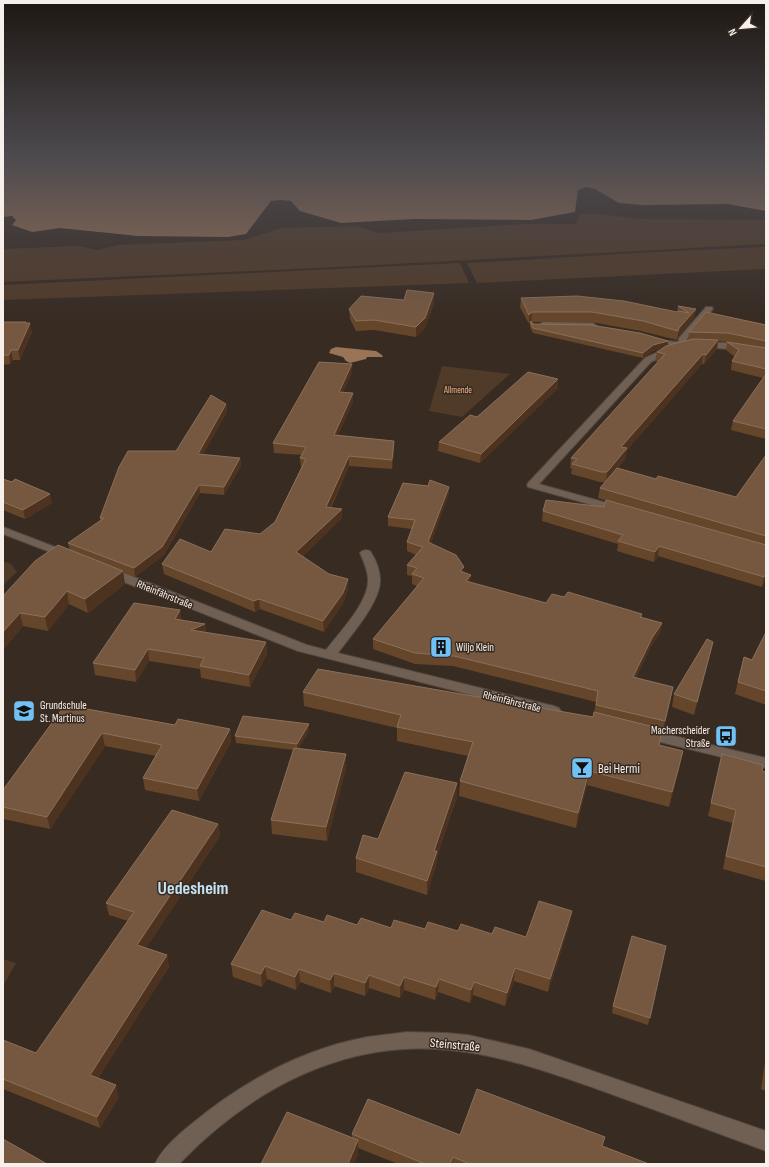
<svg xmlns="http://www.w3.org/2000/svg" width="769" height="1167" font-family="'Sofia Sans Condensed',sans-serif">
  <rect width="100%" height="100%" fill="#372b22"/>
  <path fill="#503a28" d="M580 214H600L640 219 766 220V244L337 267 3 282V249L77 246 97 250 119 245 244 240 282 228 357 226 378 233 525 224H576Z
    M766 247V269L477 283 467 263 676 251Z
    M460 263 469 283 3 300V285Z
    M442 366 510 374 462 417 429 411Z
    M3 561 11 564 17 572 3 585Z
    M3 959 16 963 3 986Z"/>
  <path fill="#9a7456" d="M3 156H766V211L728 204 643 205 619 203 595 189 586 187 578 190 575 212 531 220 414 219 341 223 300 211 291 201 280 200 271 201 246 234 228 237 138 236 60 228 32 232 12 225 16 220 12 216 3 217Z
    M336 347 376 351 382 355 383 357H367L366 359 350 363 346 361 343 357 329 353 331 349Z"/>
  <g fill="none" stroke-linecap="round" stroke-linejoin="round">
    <g stroke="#52463e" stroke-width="2">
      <path id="minor" d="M706 307H712L713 309 686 340 685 348 676 347 675 350 651 362 539 484 625 508 626 510 625 512H617L528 487 527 485 528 483 645 358 671 346 667 343 668 341 678 342 679 338Z
        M543 322 593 323 597 326 593 329 540 327 539 325Z
        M702 342 728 343 766 350V356L728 349 699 347 698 345 699 343Z
        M3 527 71 553 73 555 71 557H63L3 534Z
        M366 550 370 551C376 559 381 573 380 583 378 605 351 635 338 653L554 706 559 708 561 711 559 714 554 716 298 651 106 575 104 572 106 569H114L307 645 326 650C339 633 369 602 368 580 368 571 364 562 360 553L362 551Z
        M645 729 766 758V768L640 737 638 734 640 731Z
        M407 1032 447 1033 468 1035 529 1049 766 1131V1151C711 1131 656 1110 600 1090 551 1073 502 1055 449 1050 344 1039 250 1090 179 1164H155C162 1148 180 1133 194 1122 244 1081 303 1049 367 1037 380 1035 394 1034 407 1032Z"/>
    </g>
    <use href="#minor" fill="#706054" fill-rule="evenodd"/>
  </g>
  <path fill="#66462b" d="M521 298 677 312 678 306 696 309 694 318 678 337 677 340 641 331 591 322H531L534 324 668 346 688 340 689 332 766 325V439L731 430 733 421 763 378 731 370 732 361 735 357 726 350 727 342 718 341 717 349 704 364H702L627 450 625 459 618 468 656 479 736 497 766 455V581H765L762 587 658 556 654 562 617 551 618 544 542 521 543 511 626 506 598 498 600 488 605 482H600L571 474 572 469 570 468 571 458 658 362 655 361 657 352 665 347 653 351 643 358 533 333 530 327V323L529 324 520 307Z
    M404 300 434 303 425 328 416 337 374 330 356 331 350 319 349 309Z
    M3 322H26L32 332 20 360H13L10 364 3 365Z
    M352 373 343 392 353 393V402L338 435 394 441V450L392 469 349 466 331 508 342 509V518L303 556 348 589 343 603 324 632 260 609 255 612 164 574 162 564 211 552 260 534 275 522 301 468 300 458 302 455 274 453 273 443Z
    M558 379V388L480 463 438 451 439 442 477 417Z
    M226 404 227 412 203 454 240 458 241 466 224 495 200 493 164 555 135 577 123 572 125 584 88 613 69 604 48 631 23 626 3 650V596L70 550 68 543 100 521V518L176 451Z
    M3 479 52 503 25 519 3 510Z
    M428 486 449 487 448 496 431 543 464 573 470 582 546 603 564 597 642 614V617L662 623 660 633 650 648 636 678 673 687 663 732H662L659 745 680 766 669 807 587 785 576 828 459 796 460 781 468 756 397 741V728L304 706 303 692 593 717 594 713 596 702 453 666 415 664 373 649V639L417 586 412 584V576L407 575V565L416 555 407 551V542L412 529 388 526V517Z
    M180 610 181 620 205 624 206 633 266 642 267 654 250 687 201 678 200 669 149 661 136 682 95 675 93 663Z
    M766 632V705L735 694 744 657 752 660Z
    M710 655 694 715 672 707 674 694Z
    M65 705 175 725 230 729 231 742 199 801 145 790 143 778 156 756 105 746 50 829 3 819V790Z
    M309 724V731L298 749 346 754V768L327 841 272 834 271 820 294 750 236 743 235 736Z
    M722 754 762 771 766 772V881L723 869 732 823 708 816Z
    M457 797 437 856 436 865 427 895 356 872V858L378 839Z
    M218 824 220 836 146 948 167 955 169 967 98 1078 119 1097 100 1128 3 1089V1040L36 1053 128 921 109 915 106 903Z
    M291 920 357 925 458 931 526 937 570 923 548 992 514 981 505 1006 473 995 470 1003 438 992 435 1000 404 990 400 998 369 988 365 996 334 986 331 993 300 982 296 990 267 979 262 987 233 977 231 964Z
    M666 946 648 1025 612 1013 613 1006Z
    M766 1055V1091L761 1089Z
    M352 1134 460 1135 603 1146 649 1164H398L358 1148V1154L354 1164H261L352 1138Z"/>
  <path fill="#4d331f" d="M434 293V303L425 328 416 337V327Z
    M696 309 694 318 678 337 677 340 679 328Z
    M532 312 531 322 529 324V315Z
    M26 322 28 328 30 323 32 332 20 360 18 350Z
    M718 340 717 349 704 364 706 355Z
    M668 341V346L653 351 643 358V353L653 345Z
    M11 350 13 360 10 364 9 355Z
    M703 354 702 364 627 450 625 459 606 482 607 472 621 447Z
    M352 364V373L339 401V392Z
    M558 379V388L480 463 481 454Z
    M353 393V402L334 444V435Z
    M226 404 227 412 199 461 198 454Z
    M394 441V450L392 469V460Z
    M349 456V466L326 517V507Z
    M240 458 241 466 224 495V487Z
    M199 485 200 493 164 555 135 577 134 568Z
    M449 487 448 496 428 552V542Z
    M50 494 52 503 25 519 23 510Z
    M342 509V518L297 562 296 552Z
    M659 546 658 556 654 562 655 552Z
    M464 567 463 577 460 571Z
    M123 571 125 584 88 613 85 599Z
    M766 573 765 581 762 587 764 577Z
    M471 575 470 585 466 581Z
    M348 579V589L343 603 324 632 323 621Z
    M67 591 69 604 48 631 45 617Z
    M259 599 260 609 255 612 254 601Z
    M180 610 182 622 175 619Z
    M20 613 23 626 3 650V632Z
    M662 623 660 633 650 648 631 688 633 677 652 638Z
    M205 624 206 635 191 630Z
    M266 642 267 654 250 687 249 675Z
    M713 642 710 655 694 715 697 702Z
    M148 649 149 661 136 682 135 670Z
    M673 687 671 697 663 732 665 721Z
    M309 724V731L297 750V744Z
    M230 729 231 742 199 801 197 789Z
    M102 733 105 746 50 829 47 817Z
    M683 751 680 766 669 807 672 792Z
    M346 754V768L327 841 326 827Z
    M589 771 587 785 576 828 578 813Z
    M457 783V797L437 856 436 865 427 895V881L434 851Z
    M218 824 220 836 140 957 137 945Z
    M572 911 570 923 548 992 550 979Z
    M167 955 169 967 93 1087 90 1075Z
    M265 966 267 979 262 987 261 974Z
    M515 968 514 981 505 1006 507 993Z
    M299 969 300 982 296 990 295 977Z
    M334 973V986L331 993 330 980Z
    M369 975V988L365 996V983Z
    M404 977V990L400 998V986Z
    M439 979 438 992 435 1000 436 987Z
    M474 982 473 995 470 1003 471 990Z
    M116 1085 119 1097 100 1128 97 1117Z
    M358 1140V1154L354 1164H348Z
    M453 1157 452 1164H450Z"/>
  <path fill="#765840" stroke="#8a705a" d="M407 290 434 293 425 318 416 327 374 320 356 321 349 309 361 296 404 300Z
    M577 296 624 301 677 312 679 311 689 313 678 306 696 309 679 328 678 331 643 321 592 312H532L529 315 521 298Z
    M706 312 766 325V341L728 333 689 332Z
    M530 321 534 324 591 325 640 333 668 341 653 345 643 353 533 328Z
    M3 322H26L25 323H30L18 350H11L9 355H3Z
    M694 339 718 340 706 355 703 354 621 447 627 448 607 472H601L572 464 577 459 571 458 665 354 657 352 666 346 680 342Z
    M727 342 766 348V369L732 361 739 350Z
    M319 362 352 364 339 392 353 393 334 435 394 441 392 460 349 456 326 507 342 509 296 552 329 574 348 579 343 593 323 621 259 599 254 601 162 564 180 539 211 552 225 529 260 534 275 522 306 459 300 458 306 447 273 443Z
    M528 372 558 379 481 454 439 442 470 415 477 417Z
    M766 374V429L733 421Z
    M211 395 226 404 198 454 240 458 224 487 199 485 162 547 134 568 68 543 104 518H100L119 467 128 451H176Z
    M766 455V536L600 488 617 468 656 479 658 476 736 497Z
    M3 479 12 482 15 479 50 494 23 510 3 502Z
    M430 480 449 487 428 542 456 555 464 567 460 571 471 575 466 581 546 603 552 594 564 597 568 592 642 614 640 617 662 623 652 638 633 677 673 687 665 721 596 705 598 691 454 656 415 653 373 639 424 578 412 574 417 568 407 565 423 547 407 542 415 520 388 517 403 483 428 486Z
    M546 500 604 507 606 500 766 545V573L764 577 659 546 655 552 618 541 623 535 543 511Z
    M58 545 123 571 85 599 67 591 45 617 20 613 3 632V596L35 561Z
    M134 603 180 610 175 619 205 624 191 630 266 642 249 675 200 666 204 658 148 649 135 670 93 663Z
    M766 632V691L738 682 744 657 752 660Z
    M707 639 713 642 697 702 674 694Z
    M318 669 593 717 594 712 662 729 659 745 683 751 672 792 589 771 578 813 460 781 473 742 397 727 401 715 303 692Z
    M65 705 175 725 178 719 230 729 197 789 143 778 162 745 102 733 47 817 3 807V790Z
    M243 716 309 724 297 744 235 736Z
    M294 748 346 754 326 827 271 820Z
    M722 754 763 765 762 771 766 772V867L726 856 736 810 711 803Z
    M405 772 457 783 434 851H437L427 881 356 858 363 835 378 839Z
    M172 810 218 824 137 945 167 955 90 1075 116 1085 97 1117 3 1079V1040L36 1053 134 912 106 903Z
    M539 901 572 911 550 979 515 968 507 993 474 982 471 990 439 979 436 987 404 977 400 986 369 975 365 983 334 973 330 980 299 969 295 977 265 966 261 974 231 964 262 910 291 920 295 913 324 922 327 915 357 925 361 918 391 928 394 920 425 929 428 922 458 931 461 924 492 934 495 927 526 937Z
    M632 936 666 946 650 1018 613 1006Z
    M477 1089 605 1137 602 1146 649 1164H470L453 1157 450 1164H425L352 1134 368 1099 460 1135Z
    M287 1112 358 1140 348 1164H261Z
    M3 1139 47 1164H3Z"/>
  <linearGradient id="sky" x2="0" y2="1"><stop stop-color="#1e1813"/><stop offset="0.49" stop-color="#4d4a4f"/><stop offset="1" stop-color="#4d4a4f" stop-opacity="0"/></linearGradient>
  <rect width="769" height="320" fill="url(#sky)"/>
  <defs>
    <g id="building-square" transform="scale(1.15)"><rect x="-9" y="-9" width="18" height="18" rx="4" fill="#71c1f5" stroke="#372b22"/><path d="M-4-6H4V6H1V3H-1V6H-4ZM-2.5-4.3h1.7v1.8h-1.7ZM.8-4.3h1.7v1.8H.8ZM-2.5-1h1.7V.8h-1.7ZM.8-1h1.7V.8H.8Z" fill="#111"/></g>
    <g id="school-square" transform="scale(1.15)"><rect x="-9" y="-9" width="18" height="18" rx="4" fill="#71c1f5" stroke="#372b22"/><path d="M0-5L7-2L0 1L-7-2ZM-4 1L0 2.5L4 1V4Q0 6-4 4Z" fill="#111"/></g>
    <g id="bus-square" transform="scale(1.15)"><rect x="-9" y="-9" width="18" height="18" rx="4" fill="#71c1f5" stroke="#372b22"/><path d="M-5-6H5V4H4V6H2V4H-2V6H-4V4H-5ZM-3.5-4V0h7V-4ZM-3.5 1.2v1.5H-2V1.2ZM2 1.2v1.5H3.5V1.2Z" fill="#111"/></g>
    <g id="bar-square" transform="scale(1.15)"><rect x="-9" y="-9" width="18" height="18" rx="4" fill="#71c1f5" stroke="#372b22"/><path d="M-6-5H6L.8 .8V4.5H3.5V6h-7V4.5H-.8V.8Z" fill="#111"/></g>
  </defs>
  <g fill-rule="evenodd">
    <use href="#building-square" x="441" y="647"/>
    <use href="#school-square" x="24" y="711"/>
    <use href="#bus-square" x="726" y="736"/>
    <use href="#bar-square" x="582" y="768"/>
  </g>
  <g text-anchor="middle" stroke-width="3" stroke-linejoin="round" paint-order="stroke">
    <g font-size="9" fill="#f2b586" stroke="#372b22">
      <text x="458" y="393">Allmende</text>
    </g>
    <g font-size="11" fill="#f7efe9" stroke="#372b22">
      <text transform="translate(165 594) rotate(22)" y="4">Rheinfährstraße</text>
      <text transform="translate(512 701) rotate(14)" y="4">Rheinfährstraße</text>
    </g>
    <g font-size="11" fill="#f7efe9" stroke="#372b22" text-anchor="start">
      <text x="456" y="651">Wiljo Klein</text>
      <text x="40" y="709">Grundschule<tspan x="40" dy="13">St. Martinus</tspan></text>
      <text x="710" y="734" text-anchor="end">Macherscheider<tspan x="710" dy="13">Straße</tspan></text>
    </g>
    <g font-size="13" fill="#f7efe9" stroke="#372b22" text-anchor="start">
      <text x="598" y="773">Bei Hermi</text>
    </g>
    <g font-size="13" fill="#f7efe9" stroke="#372b22">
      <text transform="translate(455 1044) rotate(5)" y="5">Steinstraße</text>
    </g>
    <g font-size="18" font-weight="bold" fill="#c6e2f5" stroke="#372b22">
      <text x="193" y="894">Uedesheim</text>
    </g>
  </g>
  <rect width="769" height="1167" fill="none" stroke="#f7efe9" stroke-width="8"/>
  <g transform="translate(741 28) rotate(243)" stroke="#372b22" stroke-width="3" paint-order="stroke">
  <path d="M0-3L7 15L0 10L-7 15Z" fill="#f7efe9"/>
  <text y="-6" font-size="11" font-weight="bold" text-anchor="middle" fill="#f7efe9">N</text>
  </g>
</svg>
